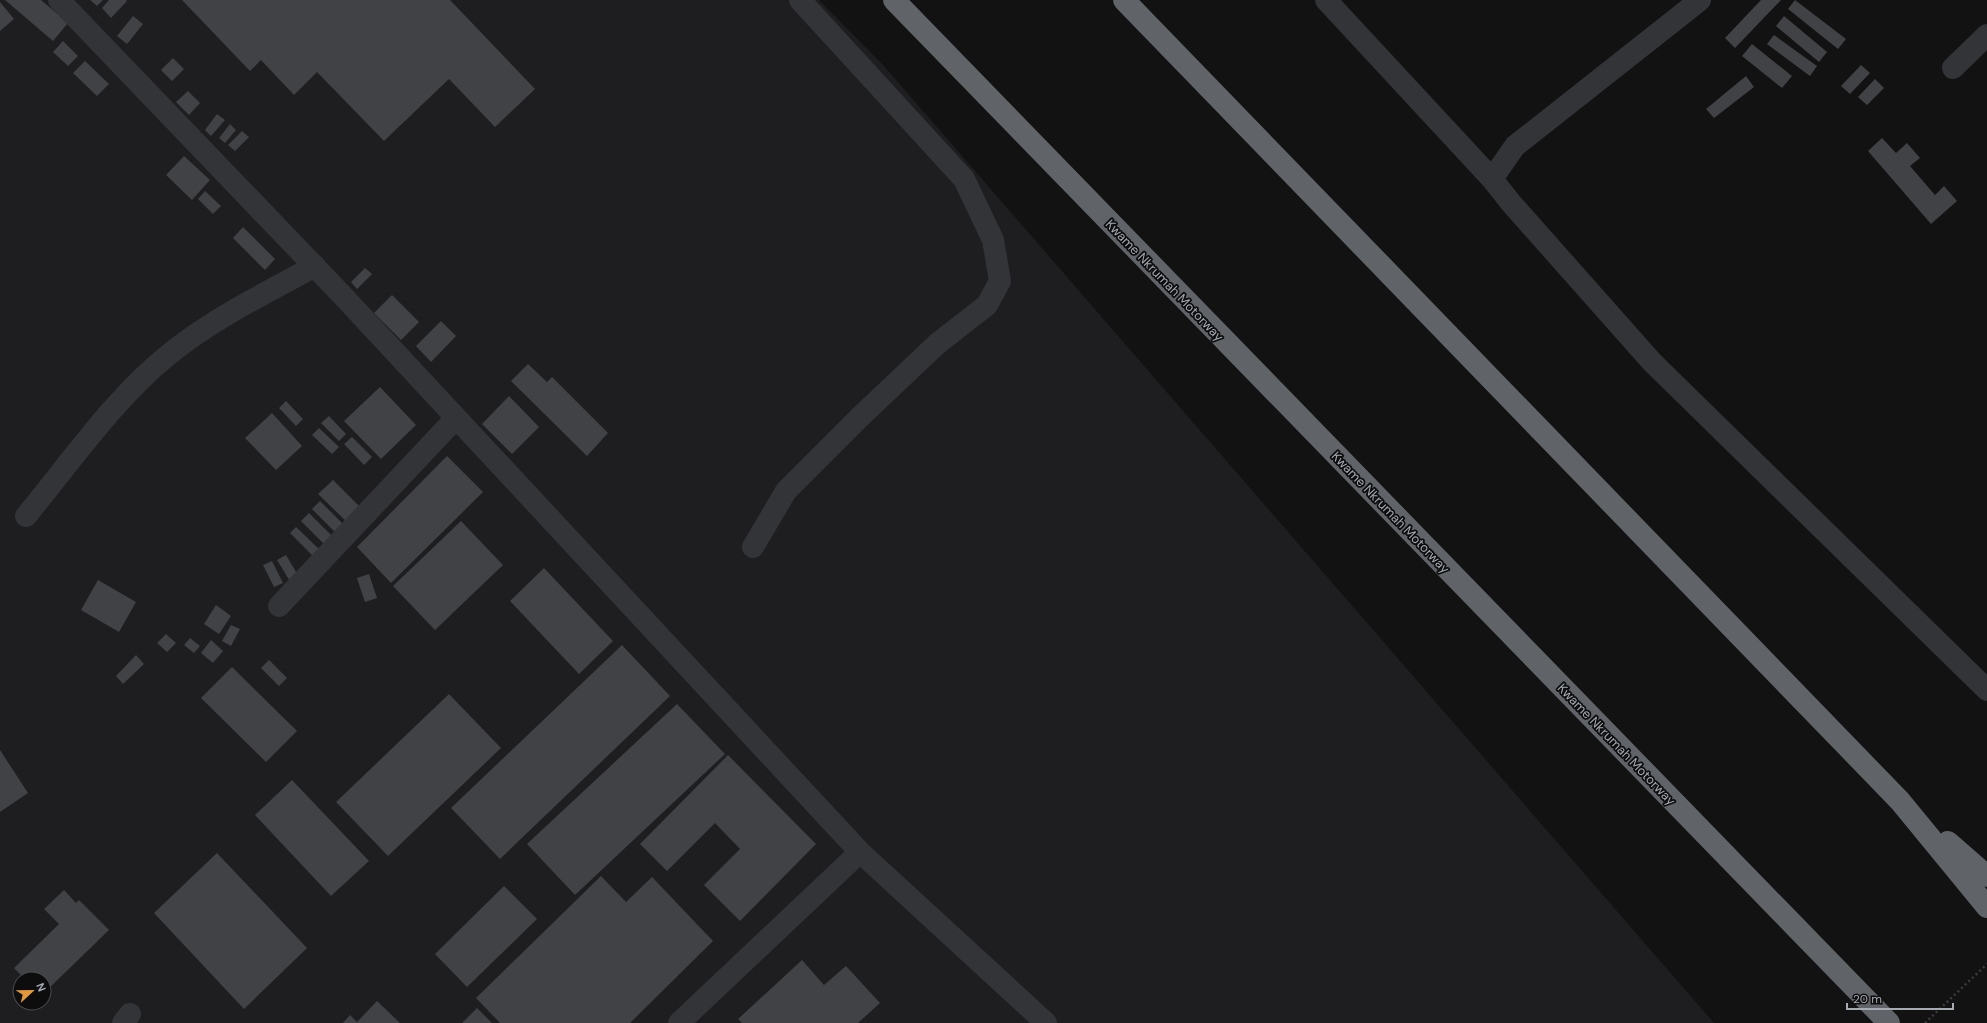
<svg xmlns="http://www.w3.org/2000/svg" width="1987" height="1023" font-family="'DM Sans',sans-serif">
  <rect width="100%" height="100%" fill="#121213"/>
  <path fill="#1e1e20" fill-rule="evenodd" d="M0 0H819L884 66 1714 1023H0ZM20 979H44V1003H20Z"/>
  <path fill="#414246" d="M5 0H41L68 23 53 41Z
    M90 0H103L97 6Z
    M109 0H126L127 1 111 18 102 8Z
    M182 0H450L535 89 495 127 449 79 384 141 317 72 294 95 261 60 250 71Z
    M1761 0H1781L1735 48 1725 38Z
    M1795 0 1846 39 1838 49 1788 9Z
    M0 2 14 19 0 31Z
    M133 16 143 24 127 44 117 36Z
    M1784 16 1827 52 1819 62 1776 26Z
    M1774 35 1817 66 1810 76 1767 44Z
    M63 41 78 56 68 66 53 52Z
    M1752 44 1792 76 1782 88 1742 56Z
    M173 58 184 69 172 81 161 70Z
    M85 61 109 84 97 96 73 73Z
    M1861 65 1870 73 1850 94 1841 86Z
    M1746 76 1754 87 1714 118 1706 109Z
    M1875 79 1884 88 1867 105 1858 97Z
    M188 91 200 103 189 115 176 102Z
    M217 114 225 120 211 136 205 130Z
    M230 124 236 130 225 143 219 138Z
    M242 131 249 137 235 151 228 145Z
    M1882 138 1896 153 1907 143 1920 158 1910 166 1935 195 1944 186 1957 201 1931 224 1868 151Z
    M184 156 210 180 192 200 166 175Z
    M205 191 221 206 213 214 198 199Z
    M243 227 275 259 265 270 233 238Z
    M365 268 372 274 357 289 351 282Z
    M392 295 419 322 401 340 374 313Z
    M441 321 456 336 431 362 416 346Z
    M528 364 547 382 552 377 608 433 587 456 511 381Z
    M380 387 416 425 381 459 344 421Z
    M509 396 539 427 512 454 482 424Z
    M286 401 303 419 296 426 279 408Z
    M272 413 302 446 276 470 245 438Z
    M329 416 346 434 339 441 321 423Z
    M319 428 339 447 332 454 312 435Z
    M352 437 372 457 364 465 344 444Z
    M447 456 483 492 391 583 357 547Z
    M333 480 363 510 349 524 318 494Z
    M320 501 346 527 338 535 312 509Z
    M309 513 336 540 328 548 301 521Z
    M461 521 503 565 435 630 393 586Z
    M296 527 320 550 314 557 290 533Z
    M286 555 299 577 291 583 277 560Z
    M272 561 283 583 274 587 263 565Z
    M544 568 613 641 579 674 510 601Z
    M369 574 377 598 365 602 357 578Z
    M98 580 136 602 119 632 81 610Z
    M216 605 231 616 219 634 204 624Z
    M231 625 240 629 231 646 222 641Z
    M166 634 176 643 167 652 157 643Z
    M190 638 200 646 194 653 184 645Z
    M211 640 223 651 213 663 201 653Z
    M622 645 670 696 500 859 451 808Z
    M136 655 144 664 123 684 116 676Z
    M269 660 287 678 279 686 261 668Z
    M232 667 297 731 266 762 201 698Z
    M449 694 501 748 388 856 336 802Z
    M677 704 725 754 575 895 527 844Z
    M0 750 28 793 0 812Z
    M728 755 816 844 740 921 704 885 740 849 715 823 667 871 640 844Z
    M292 780 369 861 331 896 255 815Z
    M217 853 307 948 244 1009 154 913Z
    M601 876 626 902 652 877 713 941 630 1023H500L476 998Z
    M504 886 537 919 467 987 435 954Z
    M64 890 76 903 79 900 109 930 44 993V979H25L14 968 59 924 44 909Z
    M802 960 824 985 846 966 880 1003 858 1023H742L738 1019Z
    M377 1001 400 1023H343L350 1015 357 1022Z
    M477 1008 492 1023H462Z"/>
  <g fill="none" stroke-linecap="round" stroke-linejoin="round">
    <path stroke="#393b3f" stroke-width="2.5" stroke-dasharray="2 3" stroke-linecap="butt" d="M1925 1023 1987 964"/>
    <path stroke="#333438" stroke-width="22" d="M59 0 343 296 860 852 679 1023
      M1326 0 1492 179
      M1700 0 1515 146 1492 179 1511 203 1652 362 1987 690
      M1953 68 1987 35
      M26 516C69 464 115 398 167 356 212 319 264 294 315 266
      M753 547 786 491 861 416 937 344 987 305 1000 281 993 240 964 179 800 0
      M279 606 456 418
      M860 852 1046 1023
      M123 1023 130 1014"/>
    <path stroke="#606368" stroke-width="22" d="M894 0 1889 1023
      M1124 0 1900 801 1987 907
      M1948 842 1987 876"/>
  </g>
  <g text-anchor="middle" stroke-width="3.5" stroke-linejoin="round" paint-order="stroke">
    <g font-size="13" fill="#a5aab3" stroke="#0d0d0e">
      <text transform="translate(1165 280) rotate(46)" y="5">Kwame Nkrumah Motorway</text>
      <text transform="translate(1391 512) rotate(46)" y="5">Kwame Nkrumah Motorway</text>
      <text transform="translate(1617 744) rotate(46)" y="5">Kwame Nkrumah Motorway</text>
    </g>
  </g>
  <g transform="translate(32 991) rotate(68)"><circle r="19" fill="#0d0d0e" stroke="#4a4c50"/>
  <path d="M0-3L7 15L0 10L-7 15Z" fill="#e09a3d"/>
  <text y="-6" font-size="11" font-weight="bold" text-anchor="middle" fill="#a5aab3">N</text>
  </g>
  <path d="M1847 1003v6h106v-6" fill="none" stroke="#a5aab3" stroke-width="2"/>
  <text x="1853" y="1003" font-size="12" fill="#a5aab3" stroke="#0d0d0e" stroke-width="3" paint-order="stroke">20 m</text>
</svg>
